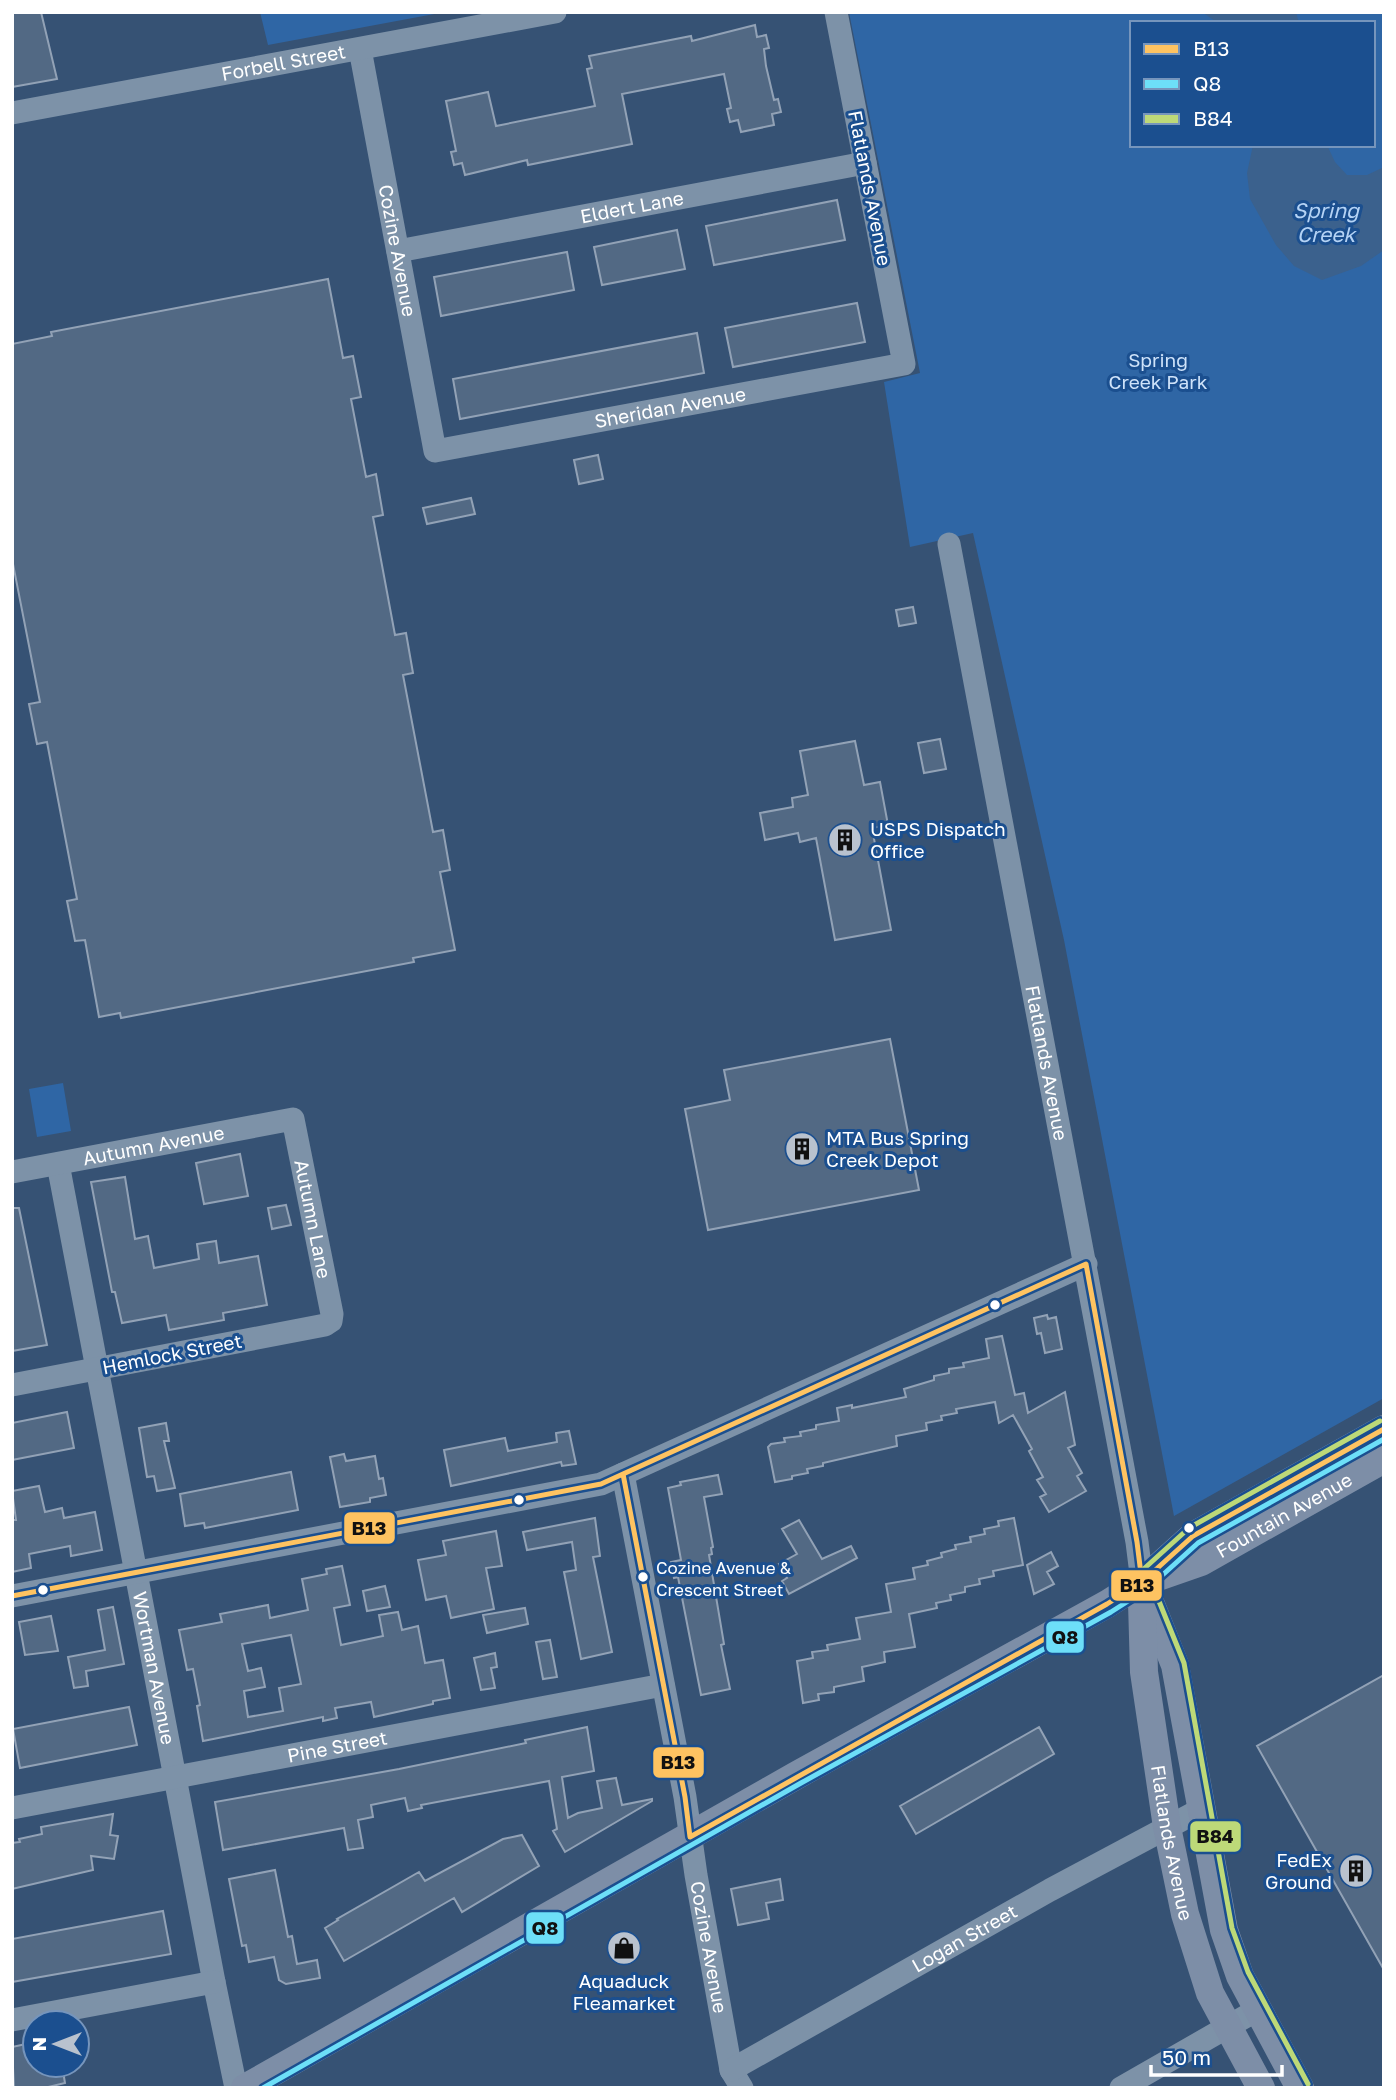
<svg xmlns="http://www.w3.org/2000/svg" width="1396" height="2100" font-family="'Golos Text',sans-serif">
  <rect width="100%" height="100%" fill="#365274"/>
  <path fill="#2f66a5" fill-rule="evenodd" d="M260 12H445L268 45Z
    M849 12H1384V1398L1174 1516 1064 940 973 533 910 547 884 382 920 373ZM1132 23H1373V145H1132Z
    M63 1083 71 1131 37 1137 29 1089Z"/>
  <path fill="#3b618d" d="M1202 12H1296L1299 23H1218Z
    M1253 145H1327L1335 162 1347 175H1367L1384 167V250L1361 266 1322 280 1294 266 1276 245 1250 199 1247 173Z"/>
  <path fill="#526984" stroke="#92a2b6" stroke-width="2" fill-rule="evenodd" d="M12 12H41L57 79 12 87Z
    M755 25 757 37 766 35 769 48 764 49 766 66 774 100 778 99 781 112 772 114 774 125 741 132 738 120 730 122 727 109 731 108 724 74 622 94 632 144 528 165 527 160 465 175 462 163 454 165 451 152 456 151 446 101 488 92 496 126 595 106 587 69 592 68 589 56 691 36 692 41Z
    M837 200 845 240 714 265 706 226Z
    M677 230 685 269 602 285 594 247Z
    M567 252 574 290 441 316 434 277Z
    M328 279 343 358 353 356 361 397 351 399 366 477 376 474 383 515 373 517 395 635 406 633 413 673 403 675 433 832 443 830 450 870 440 872 455 950 413 958 414 962 121 1018 120 1013 99 1017 85 940 75 941 67 901 77 899 47 742 37 744 29 704 40 702 12 559V344L52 336 51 332Z
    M857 303 865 342 733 367 725 328Z
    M697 333 704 373 460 419 453 379Z
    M598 455 603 479 579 484 574 460Z
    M471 498 475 514 427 524 423 508Z
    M913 607 916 623 899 626 896 610Z
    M940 739 946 769 924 773 918 743Z
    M855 741 864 785 880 782 888 825 872 828 891 930 835 940 816 838 800 842 798 833 765 840 760 813 793 807 792 798 808 795 800 751Z
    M890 1039 919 1190 708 1230 685 1109 730 1100 724 1070Z
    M240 1154 248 1196 204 1204 196 1163Z
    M125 1177 135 1239 148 1236 154 1268 199 1259 197 1244 216 1241 219 1263 258 1256 267 1305 223 1313 224 1320 169 1330 166 1315 122 1323 115 1292H112L91 1182Z
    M286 1205 291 1225 272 1229 268 1208Z
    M12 1208H19L47 1345 12 1351Z
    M1047 1315 1048 1319 1056 1317 1062 1349 1045 1353 1041 1333 1037 1334 1034 1318Z
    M1002 1336 1015 1395 1024 1393 1028 1413 1065 1392 1075 1445 1068 1448 1082 1473 1077 1476 1086 1491 1049 1512 1040 1497 1046 1494 1037 1480 1043 1477 1029 1451 1032 1449 1013 1415 999 1423 995 1402 956 1409 957 1413 941 1416 942 1420 926 1423 927 1430 896 1436 897 1446 823 1463V1466L807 1469 808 1473 792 1476V1479L775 1482 768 1447 771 1444 785 1442 784 1438 801 1436 800 1432 816 1429V1425L839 1421 837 1408 852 1405V1408L906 1397 904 1389 934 1380V1376L949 1373V1369L964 1367 963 1363 989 1358 986 1339Z
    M67 1412 74 1448 12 1460V1423Z
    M166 1423 169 1441H164L175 1488 157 1491 154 1476 147 1477 139 1428Z
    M569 1431 576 1464 562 1466 561 1462 451 1486 444 1450 505 1438 508 1451 557 1442 556 1433Z
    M344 1454 346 1461 375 1456 379 1479 383 1478 386 1495 370 1498V1502L340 1507 330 1457Z
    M291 1472 298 1510 205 1528 204 1523 185 1526 180 1494Z
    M718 1475 722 1494 704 1497 713 1547 711 1548 712 1554 709 1555 724 1644 721 1645 730 1689 701 1695 678 1577 674 1578 671 1562 681 1560 668 1488 681 1485 680 1482Z
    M39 1486 45 1512 62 1508 64 1518 95 1512 102 1550 71 1556 70 1546 29 1554 31 1568 12 1572V1520H16L12 1491Z
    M595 1518 600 1556 593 1557 612 1652 581 1659 564 1572 576 1570 572 1542 527 1550 523 1532Z
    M1014 1518 1023 1565 993 1571 994 1576 979 1579 980 1584 965 1587V1592L950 1595 951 1600 936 1603 937 1608 909 1614 915 1647 884 1652 885 1662 862 1667 864 1681 834 1687V1692L818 1694 819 1700 803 1703 797 1661 813 1658 812 1652 828 1650 827 1645 860 1639 856 1618 891 1612 886 1584 915 1579 913 1568 928 1565 927 1561 942 1557 941 1553 956 1549 955 1545 971 1542 970 1537 985 1534 984 1529 999 1526 998 1521Z
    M799 1520 822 1559 851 1546 857 1558 789 1594 782 1581 787 1578 779 1564 797 1554 782 1529Z
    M496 1531 502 1566 486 1568 494 1609 451 1618 446 1596 426 1600 418 1560 446 1555 443 1541Z
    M1051 1552 1058 1566 1047 1572 1054 1584 1034 1594 1027 1565Z
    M342 1566 350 1605 334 1608 341 1645 383 1636 379 1615 398 1612 402 1630 418 1626 425 1663 443 1660 450 1698 433 1701V1704L374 1717 371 1702 335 1708 337 1718 323 1721V1717L203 1741 197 1706 200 1705 193 1669 187 1670 179 1630 222 1622 220 1614 268 1605 270 1618 308 1610 302 1579 327 1574 326 1569ZM291 1635 301 1684 279 1688 283 1711 248 1717 244 1691 265 1687 261 1668 248 1671 242 1644Z
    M385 1586 390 1607 367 1611 363 1591Z
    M113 1607 124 1664 86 1671 88 1686 74 1688 68 1657 105 1650 98 1610Z
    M525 1608 528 1624 487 1633 483 1615Z
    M51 1616 58 1651 25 1655 19 1622Z
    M550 1640 557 1677 543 1679 536 1642Z
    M495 1653 497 1667 491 1668 495 1688 481 1690 474 1658Z
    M1384 1675V1970L1257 1746Z
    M129 1707 137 1745 20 1768 13 1729Z
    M587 1727 594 1771 562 1777 568 1818 578 1813 602 1808 597 1781 616 1778 622 1805 652 1799V1801L565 1852 553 1831 557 1829 549 1781 421 1805 422 1808 408 1811 405 1798 371 1805 373 1817 358 1820 363 1848 348 1850 344 1828 223 1850 215 1802 399 1769 526 1743 525 1740Z
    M1039 1727 1054 1754 916 1834 900 1806Z
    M113 1814 110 1835 118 1836 114 1859 91 1856 93 1870 12 1889V1843L20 1842 19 1839 42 1834 41 1827Z
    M522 1835 539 1866 462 1912 454 1898 344 1961 325 1928 338 1920 337 1919 419 1872 425 1881 503 1839Z
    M275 1870 288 1937 292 1936 297 1964 317 1960 320 1978 286 1984 279 1980 274 1957 249 1962 246 1945 242 1946 229 1879Z
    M780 1879 783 1900 766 1903 769 1919 738 1925 731 1889Z
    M163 1911 171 1954 12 1982V1939Z
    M35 2042V2065H62L65 2083 44 2088H14L12 2047Z"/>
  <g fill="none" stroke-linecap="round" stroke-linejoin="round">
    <g stroke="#7d92a8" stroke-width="23">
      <path id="s1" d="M360 49 435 451 904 364 836 12"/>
      <path id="s2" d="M12 113 555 12"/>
      <path id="s3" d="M398 251 865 163"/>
      <path id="s4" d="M949 544 1137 1542 1142 1582"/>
      <path id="s5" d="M58 1164 214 1982 236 2088"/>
      <path id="s6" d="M12 1172 293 1119 332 1314 331 1321 325 1325 12 1385"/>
      <path id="s7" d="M623 1474 685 1797 696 1875 731 2070 742 2088"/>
      <path d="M12 1596 601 1484 1086 1264"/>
      <path id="s8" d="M12 1808 663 1685"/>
      <path d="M12 2020 214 1982"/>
      <path id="s9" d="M731 2070 1050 1890 1200 1810"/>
      <path d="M1121 2088 1257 2010"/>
    </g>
    <g stroke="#7d8ea7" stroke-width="28">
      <path id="s10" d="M1155 1578 1201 1562 1384 1459"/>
      <path d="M1142 1582 1175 1665 1224 1930 1240 1976 1300 2088"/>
      <path id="s11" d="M1142 1602 1144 1672 1167 1827 1185 1914 1210 1993 1261 2088"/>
      <path d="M245 2088 797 1775 1107 1604 1142 1582 1193 1536 1384 1429"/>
    </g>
    <g stroke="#1b4f8f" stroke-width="10">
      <path id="bus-1" d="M623 1474 685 1797 690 1837 1107 1604 1142 1582 1193 1536 1384 1429
        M12 1596 601 1484 1086 1264 1137 1542 1142 1582"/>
    </g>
    <g stroke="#1b4f8f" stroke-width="10">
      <path id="bus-2" d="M263 2088 801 1783 1111 1612 1147 1589 1198 1543 1384 1439"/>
    </g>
    <g stroke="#1b4f8f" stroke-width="10">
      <path id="bus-3" d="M1136 1576 1189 1528 1380 1421
        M1150 1579 1184 1663 1232 1928 1248 1972 1308 2084"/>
    </g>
    <use href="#bus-1" stroke="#fec361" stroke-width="5"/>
    <use href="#bus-2" stroke="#6ddff8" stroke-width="5"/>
    <use href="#bus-3" stroke="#bdd978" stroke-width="5"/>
  </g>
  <defs>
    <g id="building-disc" transform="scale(1.75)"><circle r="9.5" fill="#b9c2ce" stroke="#1b4f8f"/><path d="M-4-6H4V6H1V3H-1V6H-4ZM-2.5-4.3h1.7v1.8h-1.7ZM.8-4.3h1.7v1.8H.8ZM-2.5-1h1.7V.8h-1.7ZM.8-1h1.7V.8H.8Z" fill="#111"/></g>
    <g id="shop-disc" transform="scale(1.75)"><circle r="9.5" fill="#b9c2ce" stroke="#1b4f8f"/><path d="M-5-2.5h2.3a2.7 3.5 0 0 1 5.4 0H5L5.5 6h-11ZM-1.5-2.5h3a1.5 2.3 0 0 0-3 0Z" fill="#111"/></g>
  </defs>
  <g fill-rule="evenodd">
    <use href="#building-disc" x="845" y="840"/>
    <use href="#building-disc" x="802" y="1149"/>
    <use href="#building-disc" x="1356" y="1871"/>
    <use href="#shop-disc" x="624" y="1948"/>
  </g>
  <g fill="#fff" stroke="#1b4f8f" stroke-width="2.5">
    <circle cx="995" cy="1305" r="6"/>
    <circle cx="519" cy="1500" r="6"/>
    <circle cx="1189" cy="1528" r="6"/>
    <circle cx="643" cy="1577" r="6"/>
    <circle cx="43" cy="1590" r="6"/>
  </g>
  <g text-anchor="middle" stroke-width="6" stroke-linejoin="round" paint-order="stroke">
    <g font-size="17" fill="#fff" stroke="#1b4f8f" text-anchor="start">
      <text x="656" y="1574">Cozine Avenue &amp;<tspan x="656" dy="22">Crescent Street</tspan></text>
    </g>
    <g font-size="19" fill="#fff" stroke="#1b4f8f">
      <text dy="7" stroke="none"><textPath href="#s2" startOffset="276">Forbell Street</textPath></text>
      <text transform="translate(870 188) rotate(79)" y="7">Flatlands Avenue</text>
      <text dy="7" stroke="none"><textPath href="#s3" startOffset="238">Eldert Lane</textPath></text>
      <text dy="7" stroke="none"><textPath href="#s1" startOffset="205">Cozine Avenue</textPath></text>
      <text dy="7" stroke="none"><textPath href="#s1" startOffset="648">Sheridan Avenue</textPath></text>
      <text dy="7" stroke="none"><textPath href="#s4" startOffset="528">Flatlands Avenue</textPath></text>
      <text dy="7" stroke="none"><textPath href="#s6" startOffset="144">Autumn Avenue</textPath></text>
      <text dy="7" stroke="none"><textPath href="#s6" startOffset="388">Autumn Lane</textPath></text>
      <text transform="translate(172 1354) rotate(-11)" y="7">Hemlock Street</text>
      <text dy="7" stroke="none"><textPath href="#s10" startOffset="144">Fountain Avenue</textPath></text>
      <text dy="7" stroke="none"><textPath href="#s5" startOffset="513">Wortman Avenue</textPath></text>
      <text dy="7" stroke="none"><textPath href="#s8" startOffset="331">Pine Street</textPath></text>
      <text dy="7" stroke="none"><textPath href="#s11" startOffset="243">Flatlands Avenue</textPath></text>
      <text dy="7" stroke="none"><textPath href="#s9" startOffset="268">Logan Street</textPath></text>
      <text dy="7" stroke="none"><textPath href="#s7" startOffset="481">Cozine Avenue</textPath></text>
    </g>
    <g font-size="19" fill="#cfe3fa" stroke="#1b4f8f">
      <text x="1158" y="367">Spring<tspan x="1158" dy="22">Creek Park</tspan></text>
    </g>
    <g font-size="19" fill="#fff" stroke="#1b4f8f" text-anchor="start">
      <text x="870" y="836">USPS Dispatch<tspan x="870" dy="22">Office</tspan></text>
      <text x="826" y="1145">MTA Bus Spring<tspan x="826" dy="22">Creek Depot</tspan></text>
      <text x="1332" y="1867" text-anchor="end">FedEx<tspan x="1332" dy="22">Ground</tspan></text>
      <text x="624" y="1988" text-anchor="middle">Aquaduck<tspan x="624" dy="22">Fleamarket</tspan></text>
    </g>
    <g font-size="21" font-style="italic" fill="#b5d3f5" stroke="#1b4f8f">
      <text x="1326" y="218">Spring<tspan x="1326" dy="24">Creek</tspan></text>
    </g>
  </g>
  <g stroke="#1b4f8f" stroke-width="2.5">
    <rect x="343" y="1511" width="53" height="34" rx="7" fill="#fec361"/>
    <rect x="1110" y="1569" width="53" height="33" rx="7" fill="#fec361"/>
    <rect x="1045" y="1620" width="40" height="34" rx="7" fill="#6ddff8"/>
    <rect x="652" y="1746" width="53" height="33" rx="7" fill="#fec361"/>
    <rect x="1189" y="1820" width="53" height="33" rx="7" fill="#bdd978"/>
    <rect x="525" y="1911" width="40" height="34" rx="7" fill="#6ddff8"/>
  </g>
  <g font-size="19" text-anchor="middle" font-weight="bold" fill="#111">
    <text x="369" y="1535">B13</text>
    <text x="1137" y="1592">B13</text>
    <text x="1065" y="1644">Q8</text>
    <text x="678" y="1769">B13</text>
    <text x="1215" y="1843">B84</text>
    <text x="545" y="1935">Q8</text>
  </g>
  <rect width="1396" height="2100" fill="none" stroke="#ffffff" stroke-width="28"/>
  <rect x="1130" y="21" width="245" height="126" fill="#1b4f8f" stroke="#7695bc" stroke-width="2"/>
  <rect x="1144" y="44" width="35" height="10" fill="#fec361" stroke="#7695bc" stroke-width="2"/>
  <text x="1193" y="56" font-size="21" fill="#ffffff">B13</text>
  <rect x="1144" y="79" width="35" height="10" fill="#6ddff8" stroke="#7695bc" stroke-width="2"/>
  <text x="1193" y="91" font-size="21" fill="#ffffff">Q8</text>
  <rect x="1144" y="114" width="35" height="10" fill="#bdd978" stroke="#7695bc" stroke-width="2"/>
  <text x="1193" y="126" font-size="21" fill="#ffffff">B84</text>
  <g transform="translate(56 2044) rotate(270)"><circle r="33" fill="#1b4f8f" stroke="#7695bc" stroke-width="2"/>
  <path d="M0-5L12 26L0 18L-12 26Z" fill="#b9c2ce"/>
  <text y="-10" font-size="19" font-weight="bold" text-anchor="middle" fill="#ffffff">N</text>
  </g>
  <path d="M1151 2065v10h131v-10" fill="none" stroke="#ffffff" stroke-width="3.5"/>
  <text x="1162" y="2065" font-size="21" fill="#ffffff" stroke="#1b4f8f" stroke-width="5" paint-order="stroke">50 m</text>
</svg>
